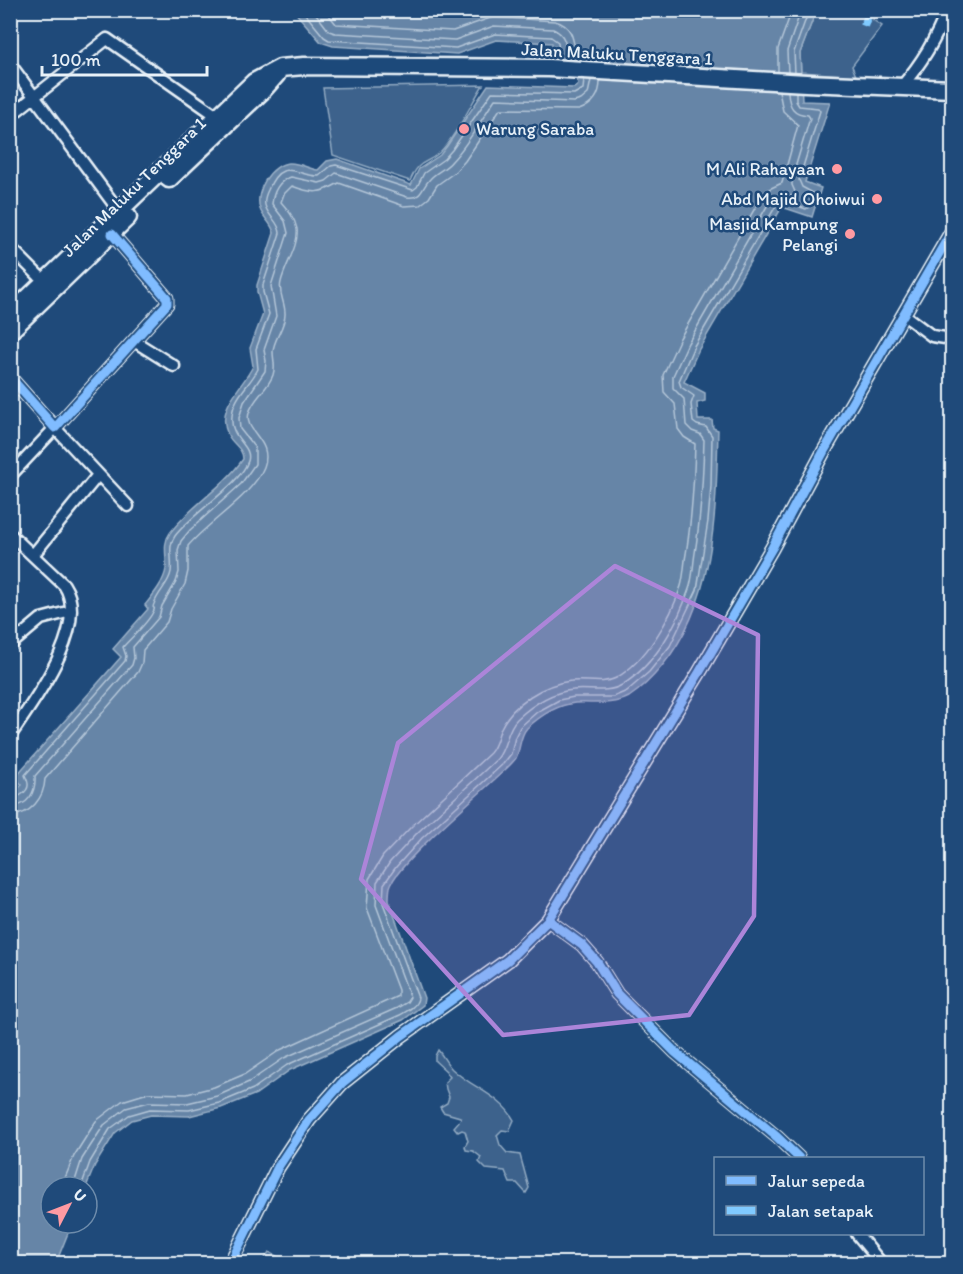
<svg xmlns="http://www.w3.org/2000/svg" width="963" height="1274" font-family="Itim,sans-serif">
  <rect width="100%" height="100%" fill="#1f4a7a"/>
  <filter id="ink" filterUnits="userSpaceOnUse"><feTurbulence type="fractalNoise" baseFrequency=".0167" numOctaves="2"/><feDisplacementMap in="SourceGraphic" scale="12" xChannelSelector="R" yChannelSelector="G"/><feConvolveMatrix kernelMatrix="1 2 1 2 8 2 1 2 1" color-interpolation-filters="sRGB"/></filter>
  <g filter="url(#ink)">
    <path fill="#3c628c" stroke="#92aac2" stroke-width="1.5" d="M816 11H876L873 20 882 26 852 66 856 76 801 72 800 53Z
      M483 85C471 104 455 138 439 153 424 166 420 158 410 181L333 155 323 88Z
      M438 1050C443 1056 447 1064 452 1069 472 1088 500 1095 514 1120L509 1131 502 1130 497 1135 500 1145 507 1153 520 1155 529 1188 526 1193 517 1183H510L505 1171 486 1169 479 1162 481 1157 473 1151 466 1150 465 1146 468 1141 465 1131 462 1130 458 1132 454 1127 461 1119 460 1117 443 1112 440 1107 447 1103 449 1097 446 1089 445 1082 450 1077 446 1071 435 1061V1056Z
      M269 1252 289 1263H262Z"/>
    <path fill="#6685a7" stroke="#9ab0c7" stroke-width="1.5" d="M294 11H816L800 53 802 101 830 102 805 182 821 188 812 217 782 207 699 349 684 382 705 393V401L697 403 698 420H712L713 428 718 430C716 510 716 601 662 666 653 677 641 689 629 697 611 706 594 702 575 703 557 705 540 716 527 728 519 737 521 748 516 758 514 761 510 765 507 768 485 789 396 864 390 887 389 892 389 897 389 901L424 998 423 1005 403 1020 290 1070 256 1094 221 1108 189 1116 151 1115 132 1120 115 1133 95 1165 86 1187H51V1223H72L56 1263 11 1264V795L22 785 15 777 121 657 113 649 148 609 145 605C153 595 164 582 166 569 167 555 162 544 170 533 191 505 223 488 243 459 243 448 233 445 228 435 215 407 242 389 253 366L250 348 263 314 257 292V285L274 233C272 223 263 218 260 209 254 192 271 163 290 163 300 163 309 169 318 170L327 161 337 159 411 185 419 169 440 155 447 146 488 85 574 88 578 85 577 78 554 75 552 43 496 40 457 54 333 46 321 42Z"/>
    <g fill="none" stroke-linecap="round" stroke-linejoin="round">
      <path stroke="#b4c6d8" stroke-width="1.5" d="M302 10 324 37 329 40 456 48 495 34 551 37 558 42 559 59
        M313 10 329 31 335 33 455 40 494 26 553 29C567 35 566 46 566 59
        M325 10 336 24 453 31 493 17 555 21C573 26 573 39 576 55L591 61
        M778 72V49L792 10
        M788 72 787 51 801 10
        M795 73 794 52 809 10
        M10 799C16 799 29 792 28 784 28 781 26 778 25 775L125 661 126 656 123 647C131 638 148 623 153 612 157 605 151 611 154 604 158 592 169 584 171 572 173 559 167 547 175 536 191 514 241 484 248 461 253 445 229 439 232 416 233 397 250 385 258 369L256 349 269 314 263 292V285L280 233C279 222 270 218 266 208 263 202 265 196 268 190 282 156 296 176 319 176L331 166 336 165 413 190 417 187 424 173 444 159 452 150 492 92 574 94 583 89 584 80
        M10 807C29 806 36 792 35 776L132 665 134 658 133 647 159 617 162 606 176 582 179 572 178 550 181 541 190 530 241 484 255 464V448L240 429 239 418 244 402 265 371 266 361 264 350 276 316 271 286 288 233 285 221 272 204C273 192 279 180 291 177L319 183 326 181 336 173 407 197C423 199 421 188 430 179 436 172 446 169 452 161 469 143 481 120 495 99L574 102 581 100 588 94 591 80
        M10 816C31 815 44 798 45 779L138 672 142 663 143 650 167 622 171 609 185 584 188 571V546C208 522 253 495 264 467 274 440 243 432 249 413 253 399 268 389 273 375 276 366 273 360 273 352 273 339 286 327 285 313 285 302 278 293 281 282 285 265 299 246 297 229 295 218 288 210 281 202L284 194 292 186C313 194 320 194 339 183L404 206 420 205 429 198 437 185 455 172 465 161 500 109 579 110C593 105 600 96 600 81
        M64 1187 65 1178 74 1156 96 1121 122 1101 148 1093 187 1094 214 1087 245 1074 280 1050 398 996V990L367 908 369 879 383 856 411 827 490 753C497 745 497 737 501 728 513 703 544 684 571 681 585 679 603 685 616 678 646 661 671 618 681 586 684 576 684 564 686 554 692 517 694 481 695 444L684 437 678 429 675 404 664 392 663 375 680 338 762 196 769 189 782 183 798 125 783 111 779 91
        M73 1187 82 1159 104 1125 126 1108 149 1102 187 1103 217 1096 249 1082 284 1058 397 1008 407 1002 410 997 376 905 377 882 390 862 417 833 497 759C507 747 506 730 517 719 532 705 552 692 573 690 589 688 607 694 622 685 655 665 677 625 689 589 693 578 693 565 695 553 701 515 703 478 704 440L700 434 692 431 686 425 684 399 673 388V376L688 343 770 201 779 194 793 196 796 194 792 185V178L810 118 808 115C793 114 789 107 788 92
        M81 1187 90 1162 110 1129 129 1115 150 1109 189 1110 219 1103 253 1089 287 1065 400 1015C407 1011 417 1006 418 998L383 903 384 884 396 867 422 838 503 764 511 754 515 737 520 727 537 712 559 700 574 697H613L627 691 649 672 670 646 697 590 708 521 711 486 712 436 706 427 697 425 693 422 691 404 694 396 681 387 679 381 694 346 777 204 783 201 806 209 809 207 813 193 802 187 799 180 820 111 818 108 799 106 796 101V92"/>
      <g stroke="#e8f1f8" stroke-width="15">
        <path id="minor" d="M10 64 119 211
          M901 87C922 63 936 40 947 10
          M10 116 107 39 217 116
          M10 247 48 285
          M904 315 932 336 952 339
          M134 341 174 366
          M10 377 55 428 167 304V298L112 234
          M10 476 55 428 128 506
          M10 534 64 585C91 626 33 702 10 736
          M33 555 98 475
          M10 645 41 619 71 611
          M548 920 582 945 597 962 617 994 675 1052 777 1137 799 1158
          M857 1234 882 1264"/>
      </g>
      <g stroke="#e8f1f8" stroke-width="16">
        <path id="tertiary" d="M230 1264 278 1167 309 1120 327 1100 342 1083 401 1036 508 960 548 920 699 673 772 548 824 451 952 231"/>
      </g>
      <g stroke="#e8f1f8" stroke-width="21">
        <path id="trunk" d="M169 179 262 91 277 74
          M10 315 254 82 280 68 304 66 549 68 806 83 952 89
          M10 331 128 217"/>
      </g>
      <use href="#minor" stroke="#1f4a7a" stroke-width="10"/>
      <use href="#tertiary" stroke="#1f4a7a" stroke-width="12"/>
      <use href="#trunk" stroke="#1f4a7a" stroke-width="16"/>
      <path stroke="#80caff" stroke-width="8" stroke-dasharray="15 8" stroke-linecap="butt" d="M864 26 870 10"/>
      <g stroke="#1f4a7a" stroke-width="13">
        <path id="cycleway" d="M10 377 55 428 167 304V298L112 234
          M548 920 582 945 597 962 617 994 675 1052 777 1137 799 1158
          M230 1264 278 1167 309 1120 327 1100 342 1083 401 1036 508 960 548 920 699 673 772 548 824 451 952 231"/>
      </g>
      <use href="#cycleway" stroke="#80bcff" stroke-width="9"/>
    </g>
  </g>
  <path fill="#ac85d9" fill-opacity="0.2" stroke="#ac85d9" stroke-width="4.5" stroke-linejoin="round" d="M615 566 758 635 754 916 689 1015 503 1035 361 879 398 743Z"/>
  <g fill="#ff9aa2" stroke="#1f4a7a" stroke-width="2">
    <circle cx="464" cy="129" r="6"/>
    <circle cx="837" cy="169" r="6"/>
    <circle cx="877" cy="199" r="6"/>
    <circle cx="850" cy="234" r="6"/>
  </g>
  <g text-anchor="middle" stroke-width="5" stroke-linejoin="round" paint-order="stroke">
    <g font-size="18" fill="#e8f1f8" stroke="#1f4a7a">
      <text transform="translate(617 54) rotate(3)" y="6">Jalan Maluku Tenggara 1</text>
      <text transform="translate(134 187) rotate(-44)" y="6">Jalan Maluku Tenggara 1</text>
    </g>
    <g font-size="18" fill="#e8f1f8" stroke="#1f4a7a" text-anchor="end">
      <text x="476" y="135" text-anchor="start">Warung Saraba</text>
      <text x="825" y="175">M Ali Rahayaan</text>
      <text x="865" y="205">Abd Majid Ohoiwui</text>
      <text x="838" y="230">Masjid Kampung<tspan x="838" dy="21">Pelangi</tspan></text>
    </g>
  </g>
  <rect width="963" height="1274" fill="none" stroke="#1f4a7a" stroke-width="36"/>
  <rect x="18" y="18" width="927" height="1238" fill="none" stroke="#e8f1f8" stroke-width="2" filter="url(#ink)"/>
  <rect x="714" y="1157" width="210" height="78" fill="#1f4a7a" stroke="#6f8dac" stroke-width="1.5"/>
  <rect x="726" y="1176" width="30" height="9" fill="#80bcff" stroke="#6f8dac" stroke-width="1.5"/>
  <text x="768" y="1187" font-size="18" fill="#e8f1f8">Jalur sepeda</text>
  <rect x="726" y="1206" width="30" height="9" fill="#80caff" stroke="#6f8dac" stroke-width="1.5"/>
  <text x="768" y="1217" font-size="18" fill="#e8f1f8">Jalan setapak</text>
  <g transform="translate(69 1205) rotate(48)"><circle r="28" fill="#1f4a7a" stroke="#6f8dac" stroke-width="1.5"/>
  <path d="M0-4.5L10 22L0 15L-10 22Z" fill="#ff9aa2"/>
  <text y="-9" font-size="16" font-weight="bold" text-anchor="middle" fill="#e8f1f8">U</text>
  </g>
  <path d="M42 66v9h165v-9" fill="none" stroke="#e8f1f8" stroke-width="3"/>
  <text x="51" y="66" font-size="18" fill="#e8f1f8" stroke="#1f4a7a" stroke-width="4.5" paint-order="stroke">100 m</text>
</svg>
